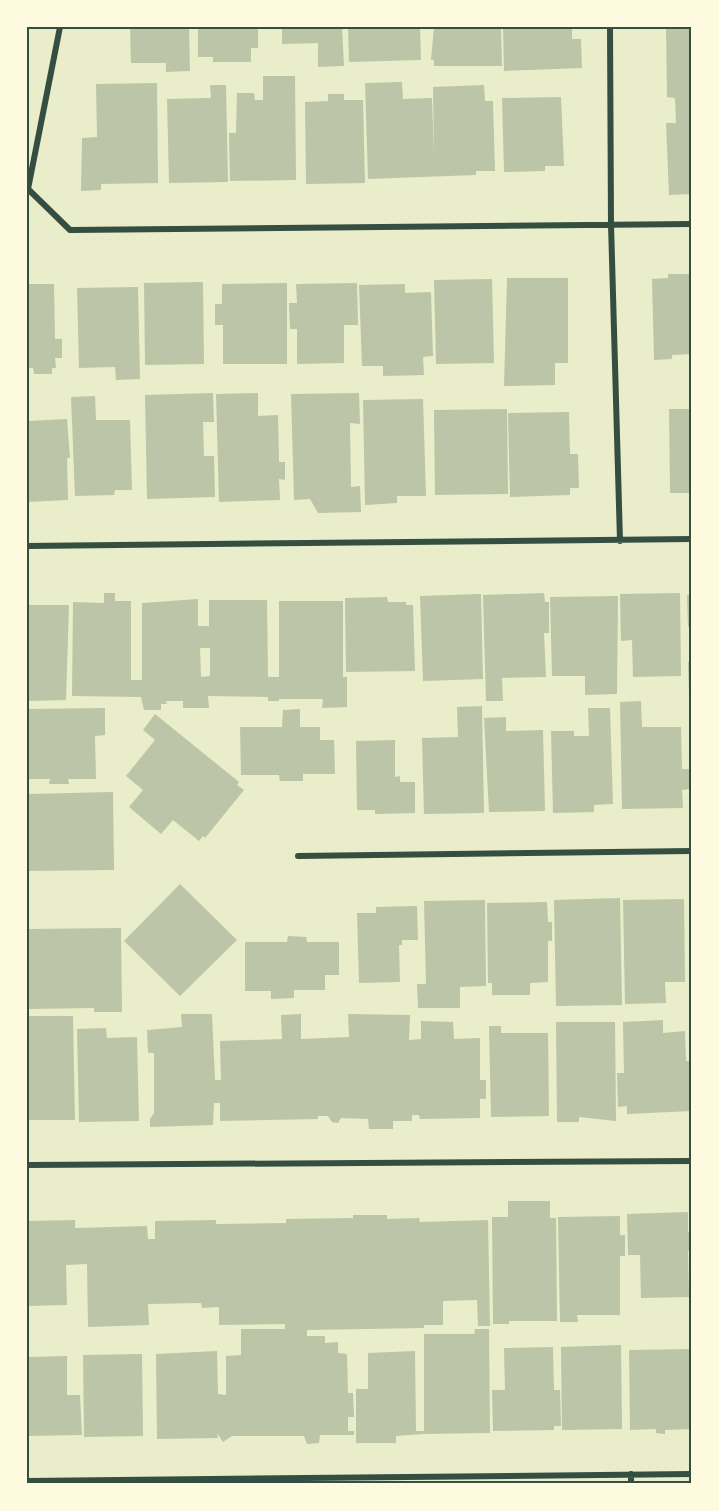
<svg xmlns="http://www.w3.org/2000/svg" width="719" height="1511" font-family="'Titillium Web',sans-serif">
  <rect width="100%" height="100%" fill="#e9edc9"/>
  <path fill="#bcc5a7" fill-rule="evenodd" d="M130 27H189L190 71 166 72V63H131Z
    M198 27H258V48H251V62H213V57H198Z
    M282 27H342L344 66 318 67V43L282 44Z
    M348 27H420L421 60 349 62Z
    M434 27H501L502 66H434V60H431Z
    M503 27H572V39H581L582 68 504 71Z
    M666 27H692V194L669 195 666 123H676L675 98 667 97Z
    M263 76H295L296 180 230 181 229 133H236L237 93H254L255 100H263Z
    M402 82 403 99 432 98 434 156 433 87 484 85 485 101H493L495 171H476V175L368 179 365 83Z
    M157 83 158 183 101 184V190L81 191 82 138 97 137 96 84Z
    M210 85H226L228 182 169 183 167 99 211 98Z
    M328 94H344V100H363L365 183 306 184 305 102 328 101Z
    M561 97 564 166H545V171L504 172 502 98Z
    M668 274H692V354L672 355V359L654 360 652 279 668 278Z
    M507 278H568V363H555V385L504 386Z
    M492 279 494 363 436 364 434 280Z
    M203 282 204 364 145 365 144 283Z
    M287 283V364H223V325H215V304H222V284Z
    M357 283 358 325H344V363L297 364V329H290L289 303H297L296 284Z
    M27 284H54L55 339H62V358H55L56 368H52V374H34L33 368H27Z
    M405 284V293L431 292 433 356 423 357 424 375 383 376V366H362L359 285Z
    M138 287 140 379 116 380 115 367 79 368 77 288Z
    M213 393 214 422H203L204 456H214L215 497 147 499 145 395Z
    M258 393V416L278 415 279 462H285V480L279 479 280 500 219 502 216 394Z
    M359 393 360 424 350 423 351 487 360 486 361 512 318 513 310 499 294 500 291 394Z
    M95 396 96 420H130L132 490H115L114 495 75 496 71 397Z
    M423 399 426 496H397V503L365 505 363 400Z
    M507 409 508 494 435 495 434 410Z
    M669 409H692V493H670Z
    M569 412 570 454H578L579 488H570V495L510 497 508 413Z
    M67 419 70 458H67L68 500 27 502V421Z
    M104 593H115V601H131V680H142V603L198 599V626H209V600H267L268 677H279V601H343V677H347V707L322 708 323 699H279V701H268V697L208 696 209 708H183V701H166L167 704H161V710H144L141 697 72 696 73 602 104 603ZM200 648H210V676L201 677Z
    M544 593 545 602H549V633H544L546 677 502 678 503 701H486L483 595Z
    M680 593 681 676 633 677 632 640 621 641 620 594Z
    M481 594 483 679 423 681 420 596Z
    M687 595H692V627H688Z
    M618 596 617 694 585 695V676H552L550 597Z
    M387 597 388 602H406V605H413L415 671 346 672 345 598Z
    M28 605H69L66 700 27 701Z
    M688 662H692V696H689Z
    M641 701 642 727H681L682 769H689L690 789 682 790 683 808 622 809 620 702Z
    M482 706 484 813 424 814 422 738 458 737 457 707Z
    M105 708V735L95 736 96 779H68L69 784H49L50 779H27V709Z
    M588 708H610L613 804 594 805V812L553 813 551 731H574V736H589Z
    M300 709V727H320V740H334L335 774H303V781H280L279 775H241L240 727H282L283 710Z
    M155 714 239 782 237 785 244 790 205 838 203 836 199 841 173 820 161 834 129 807 143 790 126 776 155 740 143 730Z
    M506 717V731L543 730 545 811 489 812 484 718Z
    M395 740V777L400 776V782H415V813L375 814V810H357L356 741Z
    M113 792 114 870 27 871V794Z
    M180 884 237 940 180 996 124 941Z
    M620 898 622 1005 556 1006 554 900Z
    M684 899 685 982H665L666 1003 625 1004 623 900Z
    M485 900 486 986 460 987V1008H418L417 984H426L424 901Z
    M547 902 548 922H552V941H548V982L530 983V995H492V983H488L487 903Z
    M417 906 418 940H402V945H399L400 982 359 983 357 913H376V907Z
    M121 928 122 1012H94V1008L27 1009V929Z
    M288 936 306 937 307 942H339V975H325V990H294V998L271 999V991H245V942H287Z
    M181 1014H212L215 1080H221L220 1041 282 1039 281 1015 301 1014V1039L349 1037 348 1014 410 1015 409 1040 421 1039V1021L453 1022 454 1039 480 1038V1080H486V1099H480V1118L420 1119 419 1115H412V1121H393V1129H369L368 1119 341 1118 338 1123 332 1122 328 1116H318V1119L220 1121V1103H214L213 1125 150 1127V1119L154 1113V1053H148L147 1030 182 1027Z
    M27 1016H73L75 1120H27Z
    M663 1020V1033L685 1031 686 1061H691L692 1111 627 1114V1106L618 1107 617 1073H624L623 1022Z
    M556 1022H615L616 1121 579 1117V1122H557Z
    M489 1026H501V1033H548L549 1116 491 1117Z
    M106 1028 107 1038 137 1037 139 1121 79 1122 77 1029Z
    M508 1201H550V1218H556L557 1321H509V1324H493L492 1217H508Z
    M688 1212V1232H692V1251H688L689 1297 641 1298 640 1255H628L627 1214Z
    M353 1215H387V1219L419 1218 420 1222 488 1220 490 1326H478L477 1300 443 1301V1325H424V1328L307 1330V1336H325V1343L338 1342V1353L347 1354 348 1393H353L354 1417H348V1431H354V1435H320L319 1443 307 1444 304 1436H232L223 1442 217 1433 218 1438 157 1439 156 1354 217 1351 218 1394 226 1395V1356L241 1355V1329H285V1324L219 1325V1307L202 1308 201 1303 148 1304 149 1325 88 1327 87 1264 66 1265 67 1305 27 1306V1221L75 1220V1228L147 1226 148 1239H155V1221L216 1220V1224L286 1223V1219L353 1218Z
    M620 1216V1235H625V1256H620V1315H577L578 1322H560L558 1217Z
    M475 1329H489L490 1433 423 1434 396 1436V1443H356V1389H368V1353L415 1351 416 1431H424V1334H474Z
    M621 1345 622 1429 562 1430 561 1347Z
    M553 1347 554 1390H560L561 1426H554V1430L493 1431 492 1390H505L504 1348Z
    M692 1349V1429L665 1430V1434L656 1433V1429L630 1430 629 1350Z
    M142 1354 143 1436 84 1437 83 1355Z
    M67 1356V1395H80L82 1435 27 1436V1357Z"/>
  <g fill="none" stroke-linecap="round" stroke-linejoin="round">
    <path stroke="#344e41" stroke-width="6" d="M60 27 28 189 70 230 692 224
      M610 27 611 224 620 541
      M27 546 692 539
      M298 856 692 851
      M27 1165 692 1161
      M631 1474V1484
      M27 1481 692 1474"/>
  </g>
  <rect width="719" height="1511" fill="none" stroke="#fefae0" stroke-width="57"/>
  <rect x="28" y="28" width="662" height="1454" fill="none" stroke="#344e41" stroke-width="2"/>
</svg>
